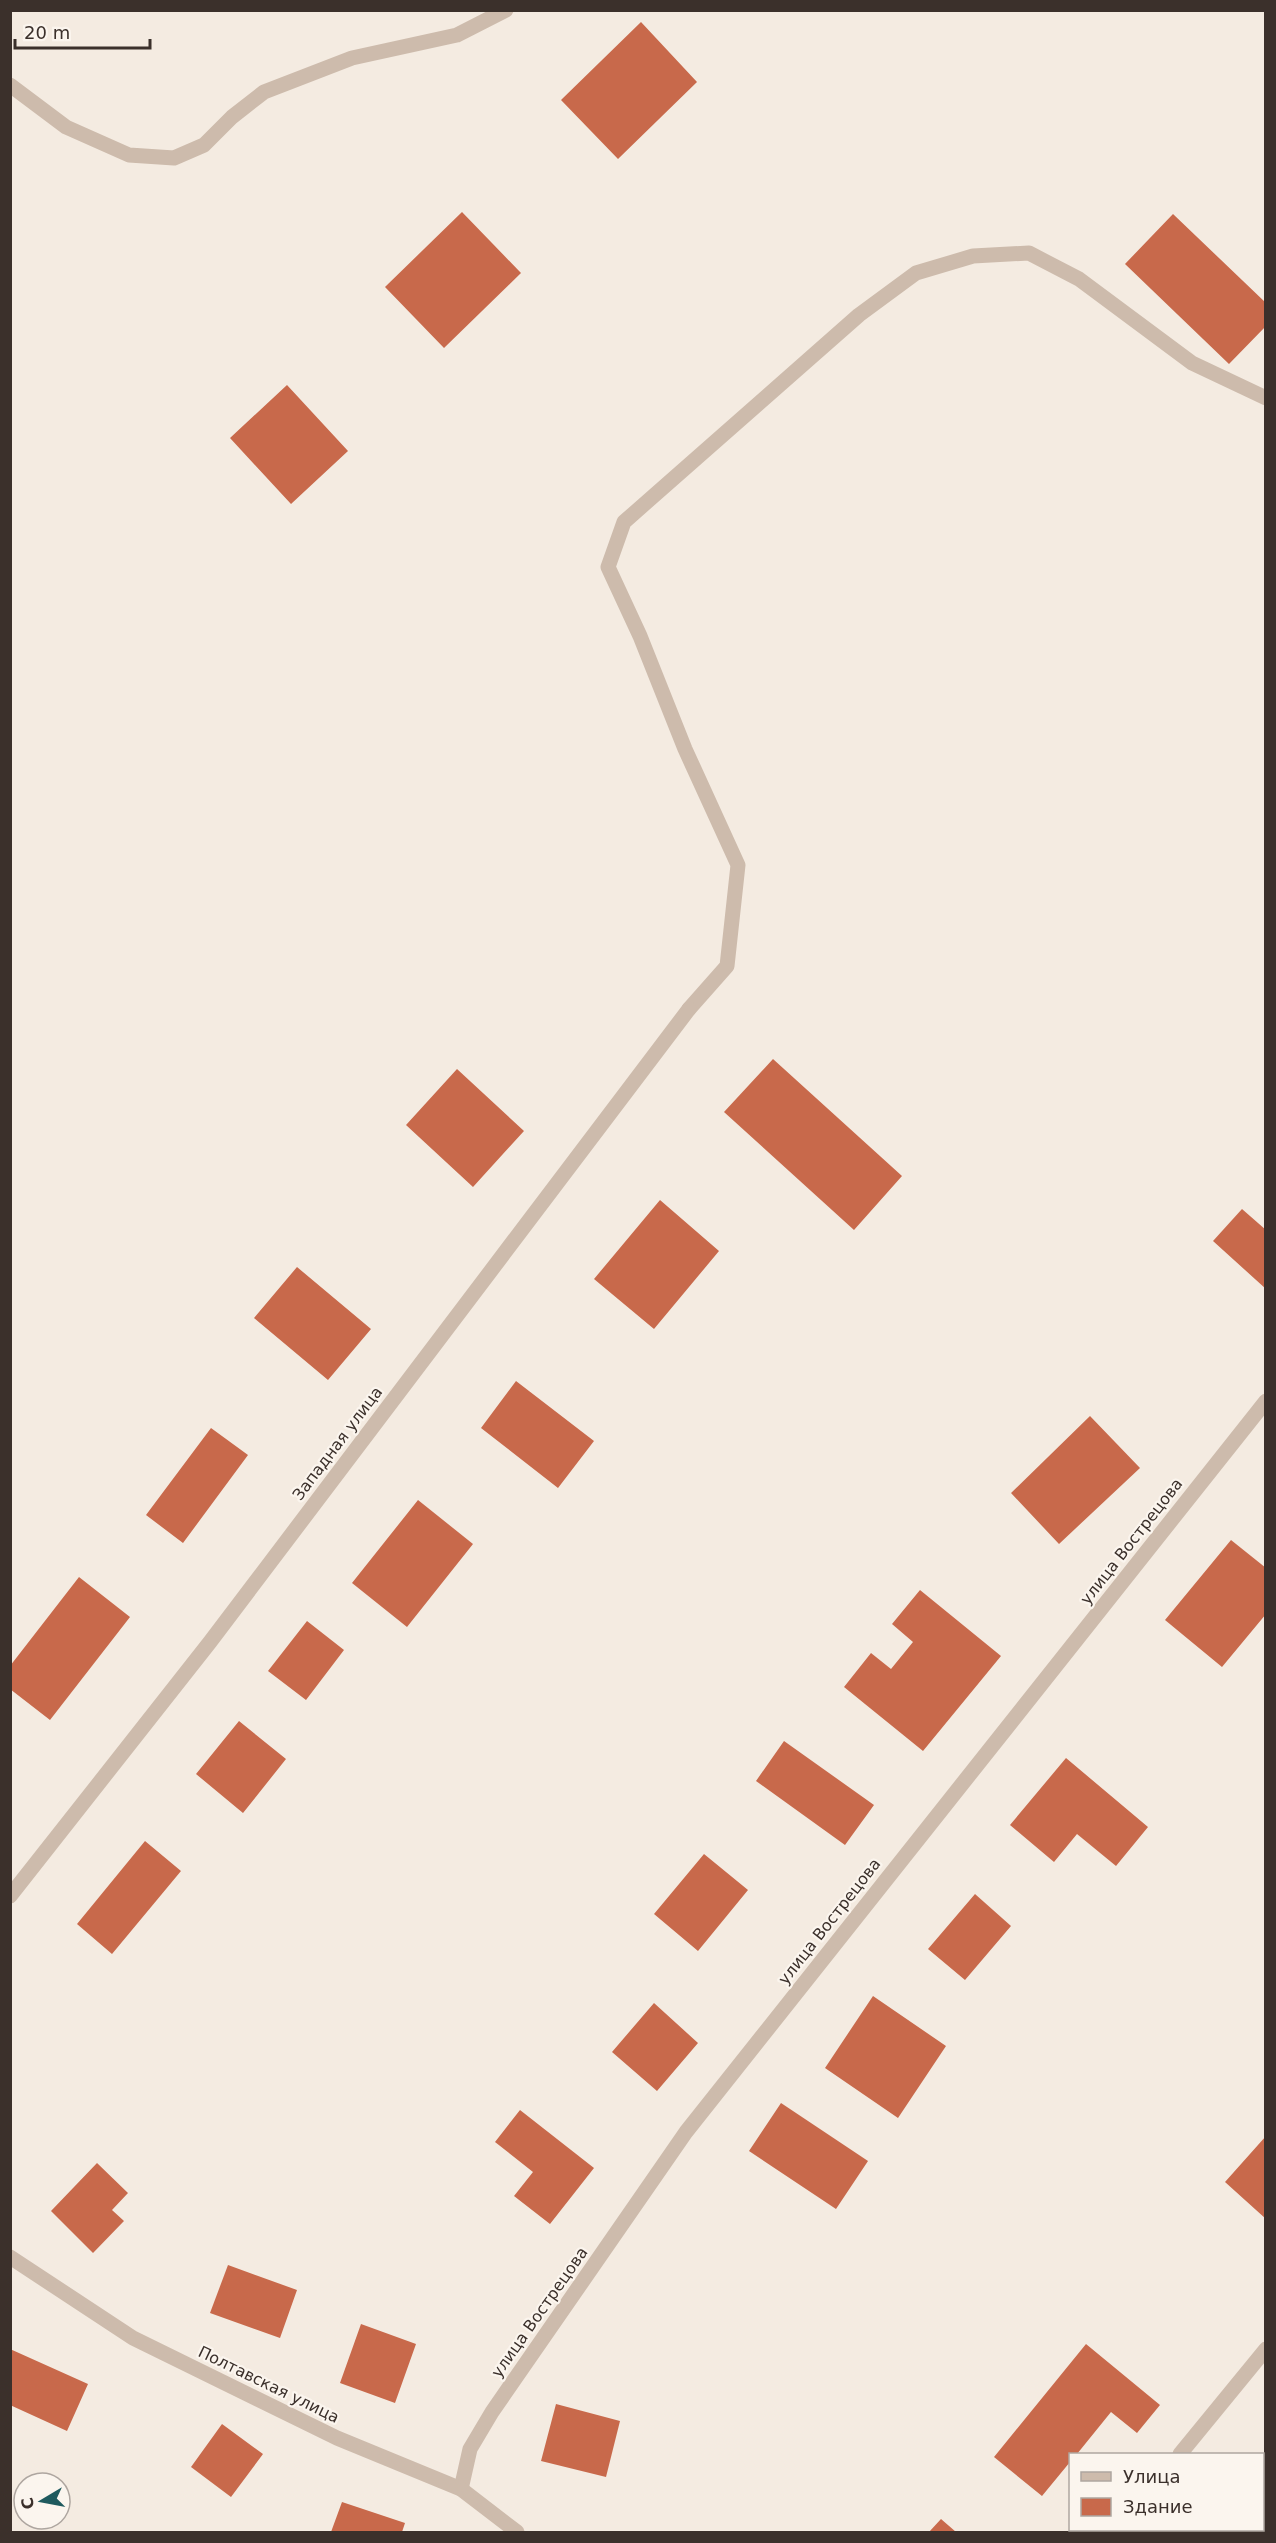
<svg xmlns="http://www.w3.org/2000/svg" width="1276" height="2543" font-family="'DejaVu Sans',sans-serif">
  <rect width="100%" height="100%" fill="#f4ebe1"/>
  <path fill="#c8694b" d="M641 22 697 82 618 159 561 100Z
    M462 212 521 273 444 348 385 287Z
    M1173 214 1266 303V326L1229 364 1125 264Z
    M287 385 348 451 291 504 230 438Z
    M773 1059 902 1176 854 1230 724 1112Z
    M457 1069 524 1131 473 1187 406 1125Z
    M660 1200 719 1251 654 1329 594 1279Z
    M1242 1209 1266 1230V1289L1213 1241Z
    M297 1267 371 1329 328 1380 254 1318Z
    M516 1381 594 1441 558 1488 481 1428Z
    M1090 1416 1140 1468 1059 1544 1011 1493Z
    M211 1428 248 1455 183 1543 146 1515Z
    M418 1500 473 1544 407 1627 352 1583Z
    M1231 1540 1266 1568V1614L1222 1667 1165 1620Z
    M79 1577 130 1617 50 1720 10 1689V1666Z
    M920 1590 1001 1656 923 1751 844 1687 871 1653 891 1669 913 1642 892 1624Z
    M307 1621 344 1650 306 1700 268 1671Z
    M239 1721 286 1759 243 1813 196 1774Z
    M784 1741 874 1805 845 1845 756 1781Z
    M1066 1758 1148 1827 1116 1866 1077 1834 1054 1862 1010 1825Z
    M145 1841 181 1871 112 1954 77 1924Z
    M704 1854 748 1890 698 1951 654 1914Z
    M975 1894 1011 1926 965 1980 928 1949Z
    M873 1996 946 2046 898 2118 825 2068Z
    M654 2003 698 2043 657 2091 612 2052Z
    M781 2103 868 2161 836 2209 749 2151Z
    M520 2110 594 2168 550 2224 514 2196 533 2172 495 2142Z
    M1266 2136V2219L1225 2182Z
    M97 2163 128 2193 112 2210 124 2221 93 2253 51 2211Z
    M228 2265 297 2290 280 2338 210 2313Z
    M361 2324 416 2344 395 2403 340 2383Z
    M1086 2344 1160 2405 1137 2433 1111 2412 1077 2454H1070V2462L1042 2496 994 2457Z
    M10 2349 88 2384 67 2431 10 2405Z
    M556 2404 620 2421 606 2477 541 2461Z
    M222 2424 263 2454 231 2497 191 2467Z
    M342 2502 405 2523 402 2532H331Z
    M941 2519 956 2532H929Z"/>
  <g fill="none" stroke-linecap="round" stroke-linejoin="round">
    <path stroke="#cdbbac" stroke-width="15" d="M10 85 66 127 129 155 174 158 204 145 232 117 264 92 352 58 457 35 506 10
      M689 1009 727 966 738 865 685 749 640 636 608 567 624 522 859 315 916 273 973 256 1029 253 1079 279 1192 363 1266 398
      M461 2489 470 2449 492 2412 686 2132 1266 1401"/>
    <path stroke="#cdbbac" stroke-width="15" d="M10 1896 210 1642 689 1009
      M10 2257 133 2338 337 2438 461 2489 517 2532
      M1180 2454 1266 2349
      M1117 2532 1119 2530"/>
  </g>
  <g text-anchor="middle" stroke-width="4.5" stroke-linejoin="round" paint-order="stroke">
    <g font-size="16" fill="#3b302b" stroke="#fbf5ee">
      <text transform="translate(337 1443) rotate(-53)" y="6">Западная улица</text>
      <text transform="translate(1131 1541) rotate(-52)" y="6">улица Вострецова</text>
      <text transform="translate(829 1921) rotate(-52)" y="6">улица Вострецова</text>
      <text transform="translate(539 2312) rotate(-55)" y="6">улица Вострецова</text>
      <text transform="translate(269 2384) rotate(26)" y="6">Полтавская улица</text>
    </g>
  </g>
  <rect width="1276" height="2543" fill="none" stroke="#3b302b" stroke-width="24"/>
  <rect x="1069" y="2453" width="195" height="78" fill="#fbf5ee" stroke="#aea6a0" stroke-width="1.5"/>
  <rect x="1081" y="2472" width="30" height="9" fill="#cdbbac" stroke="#aea6a0" stroke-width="1.5"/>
  <text x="1123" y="2483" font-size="18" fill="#3b302b">Улица</text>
  <rect x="1081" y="2498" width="30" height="18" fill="#c8694b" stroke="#aea6a0" stroke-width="1.5"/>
  <text x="1123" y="2513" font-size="18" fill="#3b302b">Здание</text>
  <g transform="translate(42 2501) rotate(260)"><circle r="28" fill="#fbf5ee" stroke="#aea6a0" stroke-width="1.5"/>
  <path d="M0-4.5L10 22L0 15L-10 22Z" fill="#1f5a5e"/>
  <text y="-9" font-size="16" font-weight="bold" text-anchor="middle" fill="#3b302b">С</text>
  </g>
  <path d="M15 39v9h135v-9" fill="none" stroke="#3b302b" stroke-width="3"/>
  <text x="24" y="39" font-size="18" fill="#3b302b" stroke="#fbf5ee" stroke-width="4.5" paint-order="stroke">20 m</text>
</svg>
